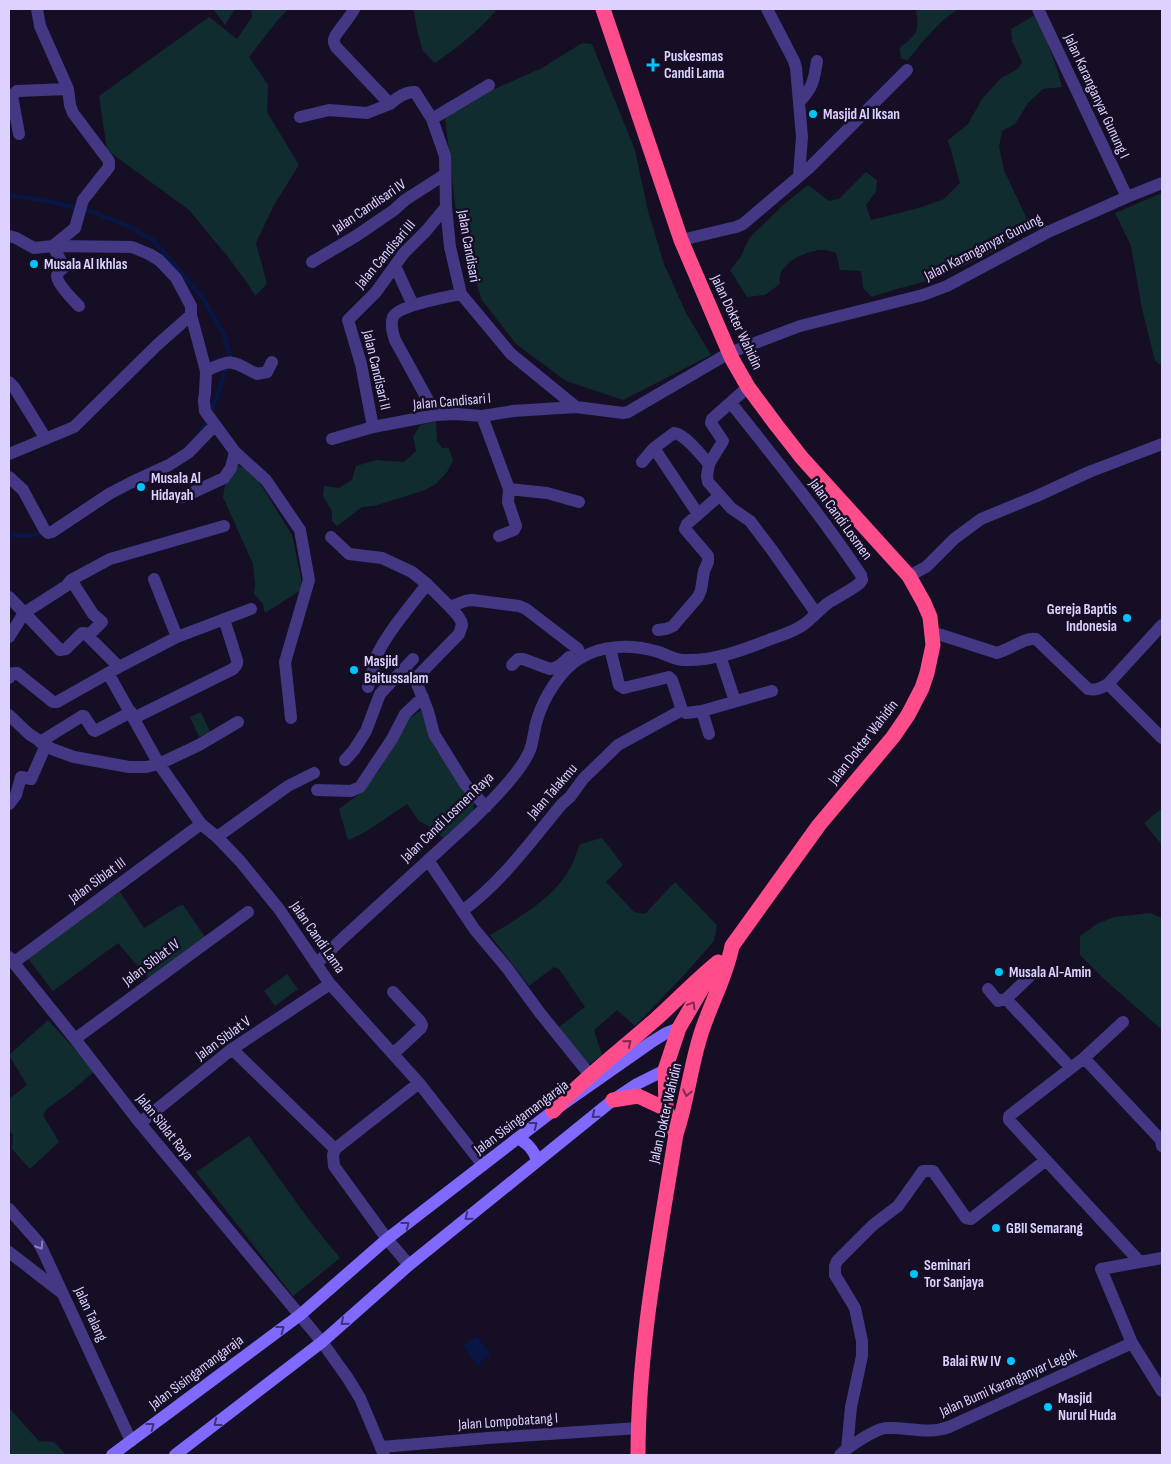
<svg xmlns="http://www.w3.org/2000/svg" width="1171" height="1464" font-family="'Sofia Sans Condensed',sans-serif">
  <rect width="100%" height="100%" fill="#150e25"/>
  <path fill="#112c2f" d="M213 9H235L225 25Z
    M251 9H288L277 21 249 57 268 85 267 112 299 165 274 205 256 243 267 284 255 296 248 284 228 257 189 210 107 150 99 96 209 17 237 39 252 17Z
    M412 9H497C479 31 458 47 435 63L423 51 417 30 414 11Z
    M919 9H958C939 21 922 42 908 60L901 59 900 48C916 34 920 33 916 11Z
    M1037 14 1058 72 1062 87 1043 89 1028 103 1015 124 1002 131 999 147 1004 170 1031 228C1003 247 973 263 942 275 919 285 895 288 872 297L863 288 861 271 840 270 836 253C832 252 828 250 824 250 810 249 783 261 780 276 779 278 780 281 780 284L765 295 747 297 730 270 740 258 750 237 782 206 808 185 829 201 839 199 866 172 877 180 876 192 866 205 871 220 922 207 944 199 960 183 948 140 968 124 982 99 1001 78 1018 69 1022 62 1012 41 1011 29Z
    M582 43 592 44 635 150 648 211 664 264 686 313 711 355 623 400 566 381 516 344 482 300 464 247 455 205 445 116 479 96 542 68Z
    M1162 193V366L1155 361 1142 309 1131 246 1115 213Z
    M436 422 437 441 442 448H449L453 461 447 472 436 484 425 490 374 506 362 507 337 526 332 521V511L323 496 324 486 339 488 352 480 356 466 376 460 404 462 416 451 413 437 420 425Z
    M239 466 250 471 258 480 292 535 301 578V590L265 613 263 604 254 594 255 584 253 564 223 497 226 479Z
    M423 709 429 733 436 750 447 761 474 802 473 811 443 838 432 828 419 821 407 804 367 831 349 840 347 837 339 809 362 792 379 770 397 741 404 722Z
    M201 712 210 732 199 737 190 717Z
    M1162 808V845L1144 823Z
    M602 838 623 865 606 882 634 912 645 914 675 882 717 925 714 941 684 975 635 1026 617 1010 594 1030 602 1055 587 1066 558 1028 585 1007 559 969 554 967 529 986 490 935C519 918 549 901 568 872 573 864 576 853 580 844Z
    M120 892 144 928 177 907 183 905 205 937 148 978 118 943 53 991 25 955Z
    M1150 913 1162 918V1030L1103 978 1080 955V936L1097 924 1114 917Z
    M287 974 298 989 275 1006 264 991Z
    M48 1020 95 1071 70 1092 47 1109 43 1115 59 1142 30 1169 12 1149 13 1135 9 1130V1099L27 1085 9 1055Z
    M249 1136 309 1220 340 1258 293 1296 196 1172Z
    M9 1408 39 1441 54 1442 66 1455H9Z"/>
  <path fill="#081643" d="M477 1336 491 1355 477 1365 463 1346Z"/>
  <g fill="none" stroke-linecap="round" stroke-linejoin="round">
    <path stroke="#081643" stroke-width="4.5" d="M9 193 11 196 44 200 93 212 130 227 153 240 204 300 224 335 230 357 216 399 204 427 200 432
      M9 534C21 537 32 536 44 533"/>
    <path stroke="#443885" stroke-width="12" d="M37 9 40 26 68 89
      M354 9C351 17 334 34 334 40 333 43 335 44 336 47L390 104C396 98 407 91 415 92L432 119 445 156 446 207 450 247 461 294 511 354 576 407 623 413 628 412 729 353 800 326 923 295 947 286 1048 232 1127 197 1162 183
      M767 9 794 61 796 68 802 137 799 176
      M1038 9 1127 197
      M799 102C813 88 814 80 817 61
      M300 117 329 110 367 113 390 104
      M432 119 489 85
      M19 134 13 101C12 96 13 94 17 91L68 89 70 105 73 113 109 161V167L83 200 75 228 53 246 64 267C62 270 57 272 57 276 57 284 73 300 79 306
      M9 236 16 238 34 248 53 246 132 247 149 254 159 260 176 278 191 306V315L206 371 205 393 204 400 205 411 235 452 266 480 300 530 309 580 285 662 291 718
      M681 240 736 227 743 224 809 168 907 70
      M312 262 356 236 394 210 405 200 444 175
      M395 266 413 305
      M206 371C233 358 231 361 257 374L267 372 272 362
      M9 382 14 387 46 439
      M436 415 395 340C393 334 390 324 393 317 399 305 448 297 461 294
      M482 416 509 489 547 493 579 502
      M373 427 361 364 348 320 376 292 404 253 426 231 446 207
      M332 439 373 427 436 415 456 414 482 416 513 411 576 407
      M654 448 698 514
      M9 454 74 427 157 345 191 315
      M642 462 654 448 674 433C685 434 701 455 709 464L707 476 708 482 731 508 750 521 772 550 816 613
      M709 464 723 441 711 423 712 419 748 387
      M9 477 23 490 44 529 48 533 52 532 109 494 130 483 169 465 188 453 215 425
      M183 497 224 478 231 468 235 452
      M499 536 514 530 516 526 508 502 509 489
      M331 537 349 554 382 558 412 572 427 584 450 607 458 616 461 621 462 625 459 634 415 679
      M909 576 926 567 954 539 981 519 1037 496 1089 472 1162 444
      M154 579 177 637
      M71 580 93 614 102 622 89 635
      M9 597 60 650 66 649 82 633H85L119 667
      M450 607 465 601 472 600 519 606 526 609 578 649
      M658 630 666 629 673 626 698 597 701 590 704 571 708 562V556L685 529 687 524 719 496
      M932 632 997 653C1009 650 1025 637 1036 639L1088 689C1096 691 1101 688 1108 684L1162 625
      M9 637 24 613 66 586 71 580 110 559 224 526
      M610 648 619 685 624 688 669 677 672 680 682 710 686 713 702 711 772 691
      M720 656 735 701
      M512 665 518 659H523L550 669C558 668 563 663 569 657
      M403 670 415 679 428 711 434 734 465 784 486 807
      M108 673 159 764 201 824 217 837 240 861 279 909 330 984 419 1083 483 1165
      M9 678 13 673H17L53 702H57L119 667 177 637 251 609
      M1108 684 1162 738
      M368 687C371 678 373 667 376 657 388 631 410 607 427 584
      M702 711 709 734
      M9 715 29 734 52 749 74 757 129 767H146L159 764 199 745 238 722
      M134 718 233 669C236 666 238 664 237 660L224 619
      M40 742 82 716H84L93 730 95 731 131 712
      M345 760 354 750 366 731 380 694 413 659
      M317 790 351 791 360 787 392 739 405 714 423 697
      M9 804 16 795 21 777 31 779 46 745
      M217 837 288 786 314 773
      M428 860 475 930 507 968 540 1013 590 1075
      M462 911C502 882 531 841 562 804L570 797 583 779 618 745 682 710
      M9 957 75 1039 140 1123 322 1342 347 1377 360 1398 384 1455
      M13 963 201 824
      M316 964 342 939 470 822C488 805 521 772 530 750 534 739 534 727 538 717 544 697 561 670 579 659 601 645 630 644 655 651 665 653 673 660 684 660 714 661 744 650 771 639 782 635 793 632 803 625 812 619 819 610 828 603 839 596 850 591 860 583L862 580 861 575C821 515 776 460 731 403
      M1032 974 1006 999 1071 1068
      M988 989 998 1001 1006 999
      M75 1039 248 912
      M232 1049 335 1149
      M393 1054 421 1028 422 1025 420 1021 393 992
      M1084 1058 1123 1022
      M140 1123 232 1049 330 984
      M9 1209 39 1243 43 1251 131 1441
      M9 1252 62 1293
      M1162 1258 1101 1269 1132 1343 1162 1391
      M1140 1262 1009 1120V1116L1084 1058 1161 1140 1162 1146
      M409 1265 387 1239 334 1166 333 1155 335 1149 419 1083
      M381 1447 488 1438 638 1428
      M847 1449 851 1407 862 1356V1341L855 1308 835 1275V1266L837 1261 873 1225 898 1206 923 1171H933L966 1218 971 1219 1046 1160
      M840 1455C848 1447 876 1428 887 1428 909 1427 927 1435 949 1427L1132 1343"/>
    <path stroke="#7f69ff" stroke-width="12" d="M518 1138C528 1144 533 1149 537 1160
      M112 1455 300 1315 387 1239 553 1111 650 1043 666 1033 679 1028
      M175 1455 322 1342 409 1265 613 1100 637 1084 665 1070"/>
    <path stroke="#ff4d8c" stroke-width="15" d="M603 9 681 240 732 359 748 387 777 426 802 458 909 576 924 603 930 617 933 645 927 673 922 688 908 715 893 737 819 825 732 946C726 978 709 1006 700 1037 690 1069 687 1102 676 1134 659 1240 638 1347 638 1455
      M613 1100 638 1096 666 1109
      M553 1111C585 1077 621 1050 656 1019 677 1000 696 980 718 962
      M676 1134 666 1109 665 1070 679 1028 711 973"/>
  </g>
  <defs><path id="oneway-chevron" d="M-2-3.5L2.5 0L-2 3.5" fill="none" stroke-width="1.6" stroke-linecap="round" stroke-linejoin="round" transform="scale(1.25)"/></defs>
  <g stroke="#7e2a53">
    <use href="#oneway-chevron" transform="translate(692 1005) rotate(-59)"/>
    <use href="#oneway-chevron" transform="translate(628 1043) rotate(-40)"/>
    <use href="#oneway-chevron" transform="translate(687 1093) rotate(102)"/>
  </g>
  <g stroke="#3f327c">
    <use href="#oneway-chevron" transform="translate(595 1115) rotate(141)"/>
    <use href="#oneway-chevron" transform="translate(534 1125) rotate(-38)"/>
    <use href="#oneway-chevron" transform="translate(468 1217) rotate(141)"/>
    <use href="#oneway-chevron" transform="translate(406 1225) rotate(-38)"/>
    <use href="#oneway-chevron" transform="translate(344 1322) rotate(139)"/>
    <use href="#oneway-chevron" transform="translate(281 1329) rotate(-37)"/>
    <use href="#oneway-chevron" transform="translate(217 1423) rotate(142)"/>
    <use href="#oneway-chevron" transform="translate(151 1426) rotate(-37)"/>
  </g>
  <use stroke="#897dbc" href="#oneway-chevron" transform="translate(40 1246) rotate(57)"/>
  <g fill="#00c4fd" stroke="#150e25" stroke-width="2">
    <path d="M650.5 57.5h5v5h5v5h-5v5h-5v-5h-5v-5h5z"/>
    <circle cx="813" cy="114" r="5"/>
    <circle cx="34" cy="264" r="5"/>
    <circle cx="141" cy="487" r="5"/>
    <circle cx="1127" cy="618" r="5"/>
    <circle cx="354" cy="670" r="5"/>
    <circle cx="999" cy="972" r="5"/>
    <circle cx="996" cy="1228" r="5"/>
    <circle cx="914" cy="1274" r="5"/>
    <circle cx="1011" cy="1361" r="5"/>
    <circle cx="1048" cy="1407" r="5"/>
  </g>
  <g text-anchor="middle" stroke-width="5" stroke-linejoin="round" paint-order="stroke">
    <g font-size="15" font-weight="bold" fill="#ddd2ff" stroke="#150e25" text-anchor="start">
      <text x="664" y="61">Puskesmas<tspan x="664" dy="17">Candi Lama</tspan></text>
      <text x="823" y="119">Masjid Al Iksan</text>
      <text x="44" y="269">Musala Al Ikhlas</text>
      <text x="151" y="483">Musala Al<tspan x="151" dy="17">Hidayah</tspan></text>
      <text x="1117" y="614" text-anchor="end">Gereja Baptis<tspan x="1117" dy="17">Indonesia</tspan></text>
      <text x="364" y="666">Masjid<tspan x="364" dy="17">Baitussalam</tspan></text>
      <text x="1009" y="977">Musala Al-Amin</text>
      <text x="1006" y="1233">GBII Semarang</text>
      <text x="924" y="1270">Seminari<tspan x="924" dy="17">Tor Sanjaya</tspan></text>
      <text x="1001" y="1366" text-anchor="end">Balai RW IV</text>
      <text x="1058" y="1403">Masjid<tspan x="1058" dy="17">Nurul Huda</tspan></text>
    </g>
    <g font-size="15" fill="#ddd2ff" stroke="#150e25">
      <text transform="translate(1097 96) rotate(65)" y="5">Jalan Karanganyar Gunung I</text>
      <text transform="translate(369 206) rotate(-34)" y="5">Jalan Candisari IV</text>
      <text transform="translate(469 246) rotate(80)" y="5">Jalan Candisari</text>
      <text transform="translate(983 247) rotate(-27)" y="5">Jalan Karanganyar Gunung</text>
      <text transform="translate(385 254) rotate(-50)" y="5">Jalan Candisari III</text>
      <text transform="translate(737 322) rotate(65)" y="5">Jalan Dokter Wahidin</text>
      <text transform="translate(377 370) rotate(77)" y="5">Jalan Candisari II</text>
      <text transform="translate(452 401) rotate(-5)" y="5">Jalan Candisari I</text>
      <text transform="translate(841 519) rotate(54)" y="5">Jalan Candi Losmen</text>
      <text transform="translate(863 742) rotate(-52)" y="5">Jalan Dokter Wahidin</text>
      <text transform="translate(552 791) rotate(-49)" y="5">Jalan Talakmu</text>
      <text transform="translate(447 817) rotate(-44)" y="5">Jalan Candi Losmen Raya</text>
      <text transform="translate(97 880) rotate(-36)" y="5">Jalan Siblat III</text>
      <text transform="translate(318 937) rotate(55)" y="5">Jalan Candi Lama</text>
      <text transform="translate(151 962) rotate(-37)" y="5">Jalan Siblat IV</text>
      <text transform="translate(223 1038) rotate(-36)" y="5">Jalan Siblat V</text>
      <text transform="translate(665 1113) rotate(-77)" y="5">Jalan Dokter Wahidin</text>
      <text transform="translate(521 1117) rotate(-37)" y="5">Jalan Sisingamangaraja</text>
      <text transform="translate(165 1127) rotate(51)" y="5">Jalan Siblat Raya</text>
      <text transform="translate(91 1314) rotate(65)" y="5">Jalan Talang</text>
      <text transform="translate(196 1372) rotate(-37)" y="5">Jalan Sisingamangaraja</text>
      <text transform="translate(1008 1382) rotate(-24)" y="5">Jalan Bumi Karanganyar Legok</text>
      <text transform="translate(508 1421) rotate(-4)" y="5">Jalan Lompobatang I</text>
    </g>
  </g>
  <rect width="1171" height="1464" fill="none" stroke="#ddd2ff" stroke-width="20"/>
</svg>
